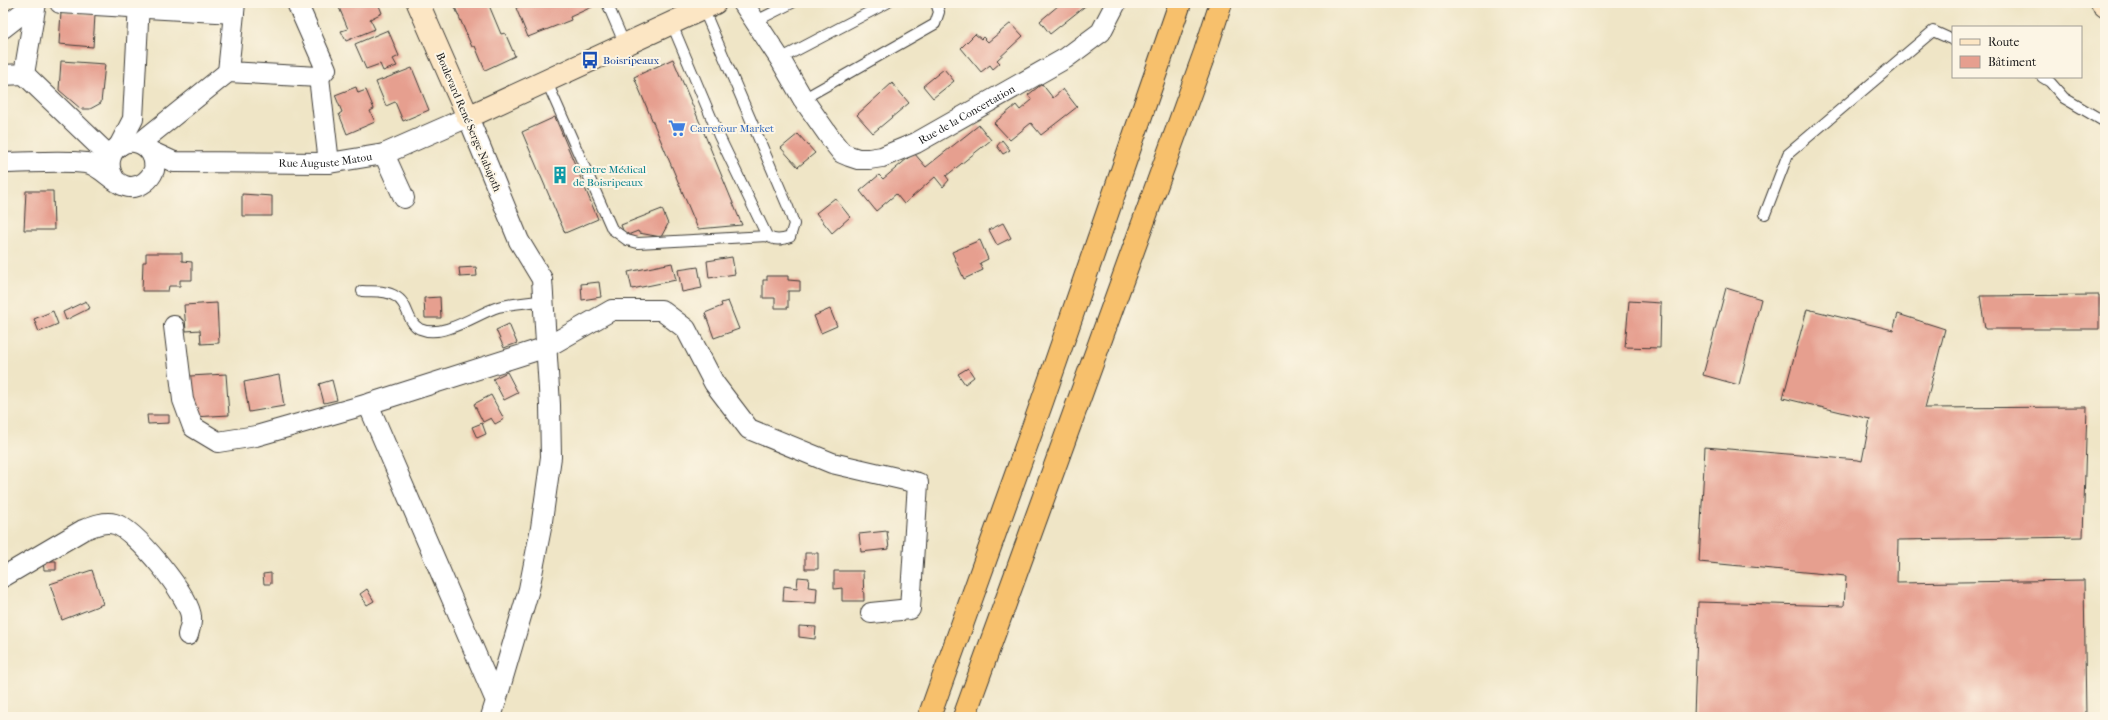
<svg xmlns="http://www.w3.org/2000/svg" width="2108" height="720" font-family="'IM FELL French Canon',serif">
  <rect width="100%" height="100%" fill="#fcf5e5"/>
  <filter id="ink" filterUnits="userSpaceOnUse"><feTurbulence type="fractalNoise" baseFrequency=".025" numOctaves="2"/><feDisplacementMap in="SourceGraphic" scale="8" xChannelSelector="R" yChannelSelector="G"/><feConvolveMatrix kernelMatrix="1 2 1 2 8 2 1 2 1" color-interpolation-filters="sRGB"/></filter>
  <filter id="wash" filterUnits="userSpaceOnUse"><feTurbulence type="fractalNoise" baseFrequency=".012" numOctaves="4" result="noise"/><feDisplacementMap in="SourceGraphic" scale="16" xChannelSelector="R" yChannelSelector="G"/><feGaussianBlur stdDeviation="0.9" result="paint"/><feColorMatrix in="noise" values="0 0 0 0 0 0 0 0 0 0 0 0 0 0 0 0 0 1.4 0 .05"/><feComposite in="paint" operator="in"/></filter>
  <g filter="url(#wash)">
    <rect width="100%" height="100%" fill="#efe5c6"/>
    <g id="blocks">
      <path fill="#e69f8f" d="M343 3H378L382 13 370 19 375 29 346 41 341 31 348 29 338 5Z
        M456 3H488L501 34 505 33 515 56 485 70 475 46 472 47 454 5Z
        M528 3H592L594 6 570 17 571 20 528 37 516 8Z
        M1058 3H1089L1050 34 1040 21 1059 5Z
        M61 12 95 15 93 47 59 44Z
        M1011 23 1023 36 997 60 1000 63 993 69 990 65 981 72 961 48 975 34 981 39 983 37 988 42Z
        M388 30 399 56 393 59 397 66 383 71 380 64 366 69 355 44Z
        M673 59 697 116 742 225 698 229 634 77Z
        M61 61 105 64 101 103 90 109H81L59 90Z
        M412 68 429 110 403 121 395 102 386 106 376 82Z
        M944 69 954 81 933 98 923 86Z
        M892 83 909 103 873 133 857 115Z
        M1042 84 1053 98 1063 89 1077 107 1041 135 1031 123 1010 140 994 123 1016 105 1020 110 1032 100 1028 95Z
        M356 87 358 93 366 90 374 109 370 111 375 122 347 134 339 114 342 112 335 95Z
        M555 117 598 219 565 233 522 132Z
        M979 125 991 140 946 176 949 180 943 187 935 177 904 204 896 194 876 211 860 191 879 175 883 179 914 153 926 167Z
        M798 134 815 153 798 167 781 148Z
        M1002 140 1010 150 1003 154 997 146Z
        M26 191H53L54 230H24Z
        M242 194 272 196V216H242Z
        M835 198 850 217 832 233 816 213Z
        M662 209 668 224 661 237 639 233 638 231 625 236 621 225Z
        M1003 223 1011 238 997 245 989 230Z
        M980 240 988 259 980 263 983 270 964 279 952 252Z
        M146 253H182V261L192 262V280H180V286H169L168 291H142L143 262H146Z
        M732 257 735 274 709 278 707 261Z
        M672 263 676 280 632 289 628 272Z
        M476 267 477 276 460 277 459 268Z
        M698 267 702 288 682 292 678 270Z
        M767 276H788V280L800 281V291H788V308H775V298H763V280H767Z
        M599 282 601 297 582 300 581 284Z
        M1726 288 1761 299 1739 385 1703 375Z
        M2099 295V329H1985L1980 296Z
        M440 297 441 318H425L424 298Z
        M86 301 90 308 66 320 63 312Z
        M728 301 739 329 714 338 705 313 722 306 721 303Z
        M1629 301 1661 303 1660 348 1625 347Z
        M217 303 219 343 201 344 200 330 186 331 184 305Z
        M830 309 837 326 821 333 814 316Z
        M1807 309 1893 330 1898 314 1945 329 1925 408 2087 407 2083 537 1898 540 1897 583 2084 580 2086 717H1694L1698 602 1844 606 1846 576 1699 562 1705 447 1858 460 1862 461 1870 419 1783 398Z
        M53 311 58 324 39 332 34 319Z
        M509 324 517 343 504 348 496 330Z
        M968 368 974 377 965 384 958 374Z
        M507 372 518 393 504 400 493 379Z
        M226 374 229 415 193 417 190 376Z
        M279 375 284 406 249 412 244 382Z
        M332 380 337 400 324 403 319 384Z
        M491 395 504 419 495 424 491 418 483 422 474 404Z
        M147 415H169V423L148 424Z
        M482 423 486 434 477 438 472 427Z
        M887 531 889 549 861 552 859 534Z
        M805 553H818V569H805Z
        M43 561H56V570H44Z
        M92 570 103 604 62 620 50 584Z
        M834 571H863L864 601H842V588L834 589Z
        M271 573V584H264L263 574Z
        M798 577 809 578 808 587 817 588 816 603 783 601 784 586 797 588Z
        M367 589 374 601 367 605 360 594Z
        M799 626 816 627 815 639 799 637Z"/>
    </g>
  </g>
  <g filter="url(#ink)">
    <use href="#blocks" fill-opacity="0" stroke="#3c3a36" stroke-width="1"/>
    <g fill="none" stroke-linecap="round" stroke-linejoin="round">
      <g stroke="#3c3a36" stroke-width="12">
        <path id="lane" d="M607 3 625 45
          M756 21 792 3
          M671 22 719 136 767 236C775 241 781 240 790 237L794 224 788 207 703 8
          M780 59 887 3
          M2042 77 2050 82 2064 98 2105 122
          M546 80 612 229 627 240 638 243 767 236
          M803 99 935 24 939 12 936 3
          M1765 214 1788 154 1933 31 1953 40
          M362 291C373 292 386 290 395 296 409 303 406 322 420 329 444 339 476 314 498 307 512 303 529 303 544 300"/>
      </g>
      <g stroke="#3c3a36" stroke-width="22">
        <g id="street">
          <path d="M60 3 234 13"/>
          <path d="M235 3 228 72 319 77 326 69 297 3"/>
          <path id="s1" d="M743 3 780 59 803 99 834 143 842 153 849 156 858 159H869L882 157 916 143 1066 58 1101 32 1116 3"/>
          <path d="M3 28 35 3"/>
          <path d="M24 74 103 150"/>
          <path d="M3 75 24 74 36 3"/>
          <path d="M319 77 329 163"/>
          <path d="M145 139 228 72"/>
          <path d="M119 146 133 119 139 3"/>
          <path id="s2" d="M150 151 174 162 329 163 384 154 468 117 519 241 542 279 550 405 551 457 541 528 529 589 496 701"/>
          <path d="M384 154 404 198"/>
          <path d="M3 163C30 163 59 160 86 163 106 165 121 200 145 182 149 179 152 175 154 170 155 164 154 158 151 153 133 127 96 151 115 180"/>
          <path d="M174 326 183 400 193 427 218 442 256 436 368 404 547 347 612 310H661L686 329 714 383 749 429 832 463 918 483 910 609 871 613"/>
          <path d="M368 404 496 701 491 717"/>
          <path d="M3 577 83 530C93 526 104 521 115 524 135 529 190 597 191 617 192 623 189 630 188 635"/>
        </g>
      </g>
      <g stroke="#3c3a36" stroke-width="24">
        <path id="secondary" d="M418 3 468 117 715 3
          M2102 3 2105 6"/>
      </g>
      <g stroke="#3c3a36" stroke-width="24">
        <path id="highway" d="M929 717 1042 402 1180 3
          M964 717 1205 52 1221 3"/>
      </g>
      <use href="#lane" stroke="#fff" stroke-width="10"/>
      <use href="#street" stroke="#fff" stroke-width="20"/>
      <use href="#secondary" stroke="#fce6c4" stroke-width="22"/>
      <use href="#highway" stroke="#f7c06c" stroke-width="22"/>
    </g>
  </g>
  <defs>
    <g id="bus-bare" transform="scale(1.38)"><path d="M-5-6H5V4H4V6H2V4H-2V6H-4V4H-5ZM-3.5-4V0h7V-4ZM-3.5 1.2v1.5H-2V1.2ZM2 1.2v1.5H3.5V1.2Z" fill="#1a4fb4" stroke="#fcf5e5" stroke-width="2.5" paint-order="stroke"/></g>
    <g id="supermarket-bare" transform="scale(1.38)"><path d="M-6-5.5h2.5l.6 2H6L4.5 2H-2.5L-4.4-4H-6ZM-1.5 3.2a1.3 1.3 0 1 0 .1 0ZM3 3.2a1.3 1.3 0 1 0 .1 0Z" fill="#3f7fe0" stroke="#fcf5e5" stroke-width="2.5" paint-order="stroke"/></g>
    <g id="building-bare" transform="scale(1.38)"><path d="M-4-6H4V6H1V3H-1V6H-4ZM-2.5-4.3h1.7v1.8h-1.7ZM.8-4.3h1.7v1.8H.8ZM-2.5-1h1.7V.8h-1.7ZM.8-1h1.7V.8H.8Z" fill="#0f9aa8" stroke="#fcf5e5" stroke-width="2.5" paint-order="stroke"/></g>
  </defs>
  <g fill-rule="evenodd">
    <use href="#bus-bare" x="590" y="60"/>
    <use href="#supermarket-bare" x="677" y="128"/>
    <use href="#building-bare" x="560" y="175"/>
  </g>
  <g text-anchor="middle" stroke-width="4" stroke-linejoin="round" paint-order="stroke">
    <g font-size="11" fill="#164399" stroke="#fcf5e5" text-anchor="start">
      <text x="603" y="64">Boisripeaux</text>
    </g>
    <g font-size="11" fill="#1c1c1c" stroke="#fcf5e5">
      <text dy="4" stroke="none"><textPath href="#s1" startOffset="316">Rue de la Concertation</textPath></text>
      <text transform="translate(469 122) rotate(67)" y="4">Boulevard René Serge Nabajoth</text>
      <text dy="4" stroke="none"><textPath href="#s2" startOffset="178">Rue Auguste Matou</textPath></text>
    </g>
    <g font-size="11" fill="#366cbe" stroke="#fcf5e5" text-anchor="start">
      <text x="690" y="132">Carrefour Market</text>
    </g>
    <g font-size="11" fill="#0d838f" stroke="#fcf5e5" text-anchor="start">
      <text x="573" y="173">Centre Médical<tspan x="573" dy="13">de Boisripeaux</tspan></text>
    </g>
  </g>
  <rect width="2108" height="720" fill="none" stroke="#fcf5e5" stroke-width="16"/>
  <rect x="1952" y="26" width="130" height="52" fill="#fcf5e5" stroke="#a29e95"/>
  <rect x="1960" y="39" width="20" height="6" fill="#fce6c4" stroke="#a29e95"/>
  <text x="1988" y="46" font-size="12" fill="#1c1c1c">Route</text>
  <rect x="1960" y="56" width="20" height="12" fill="#e69f8f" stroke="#a29e95"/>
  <text x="1988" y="66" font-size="12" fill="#1c1c1c">Bâtiment</text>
</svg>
